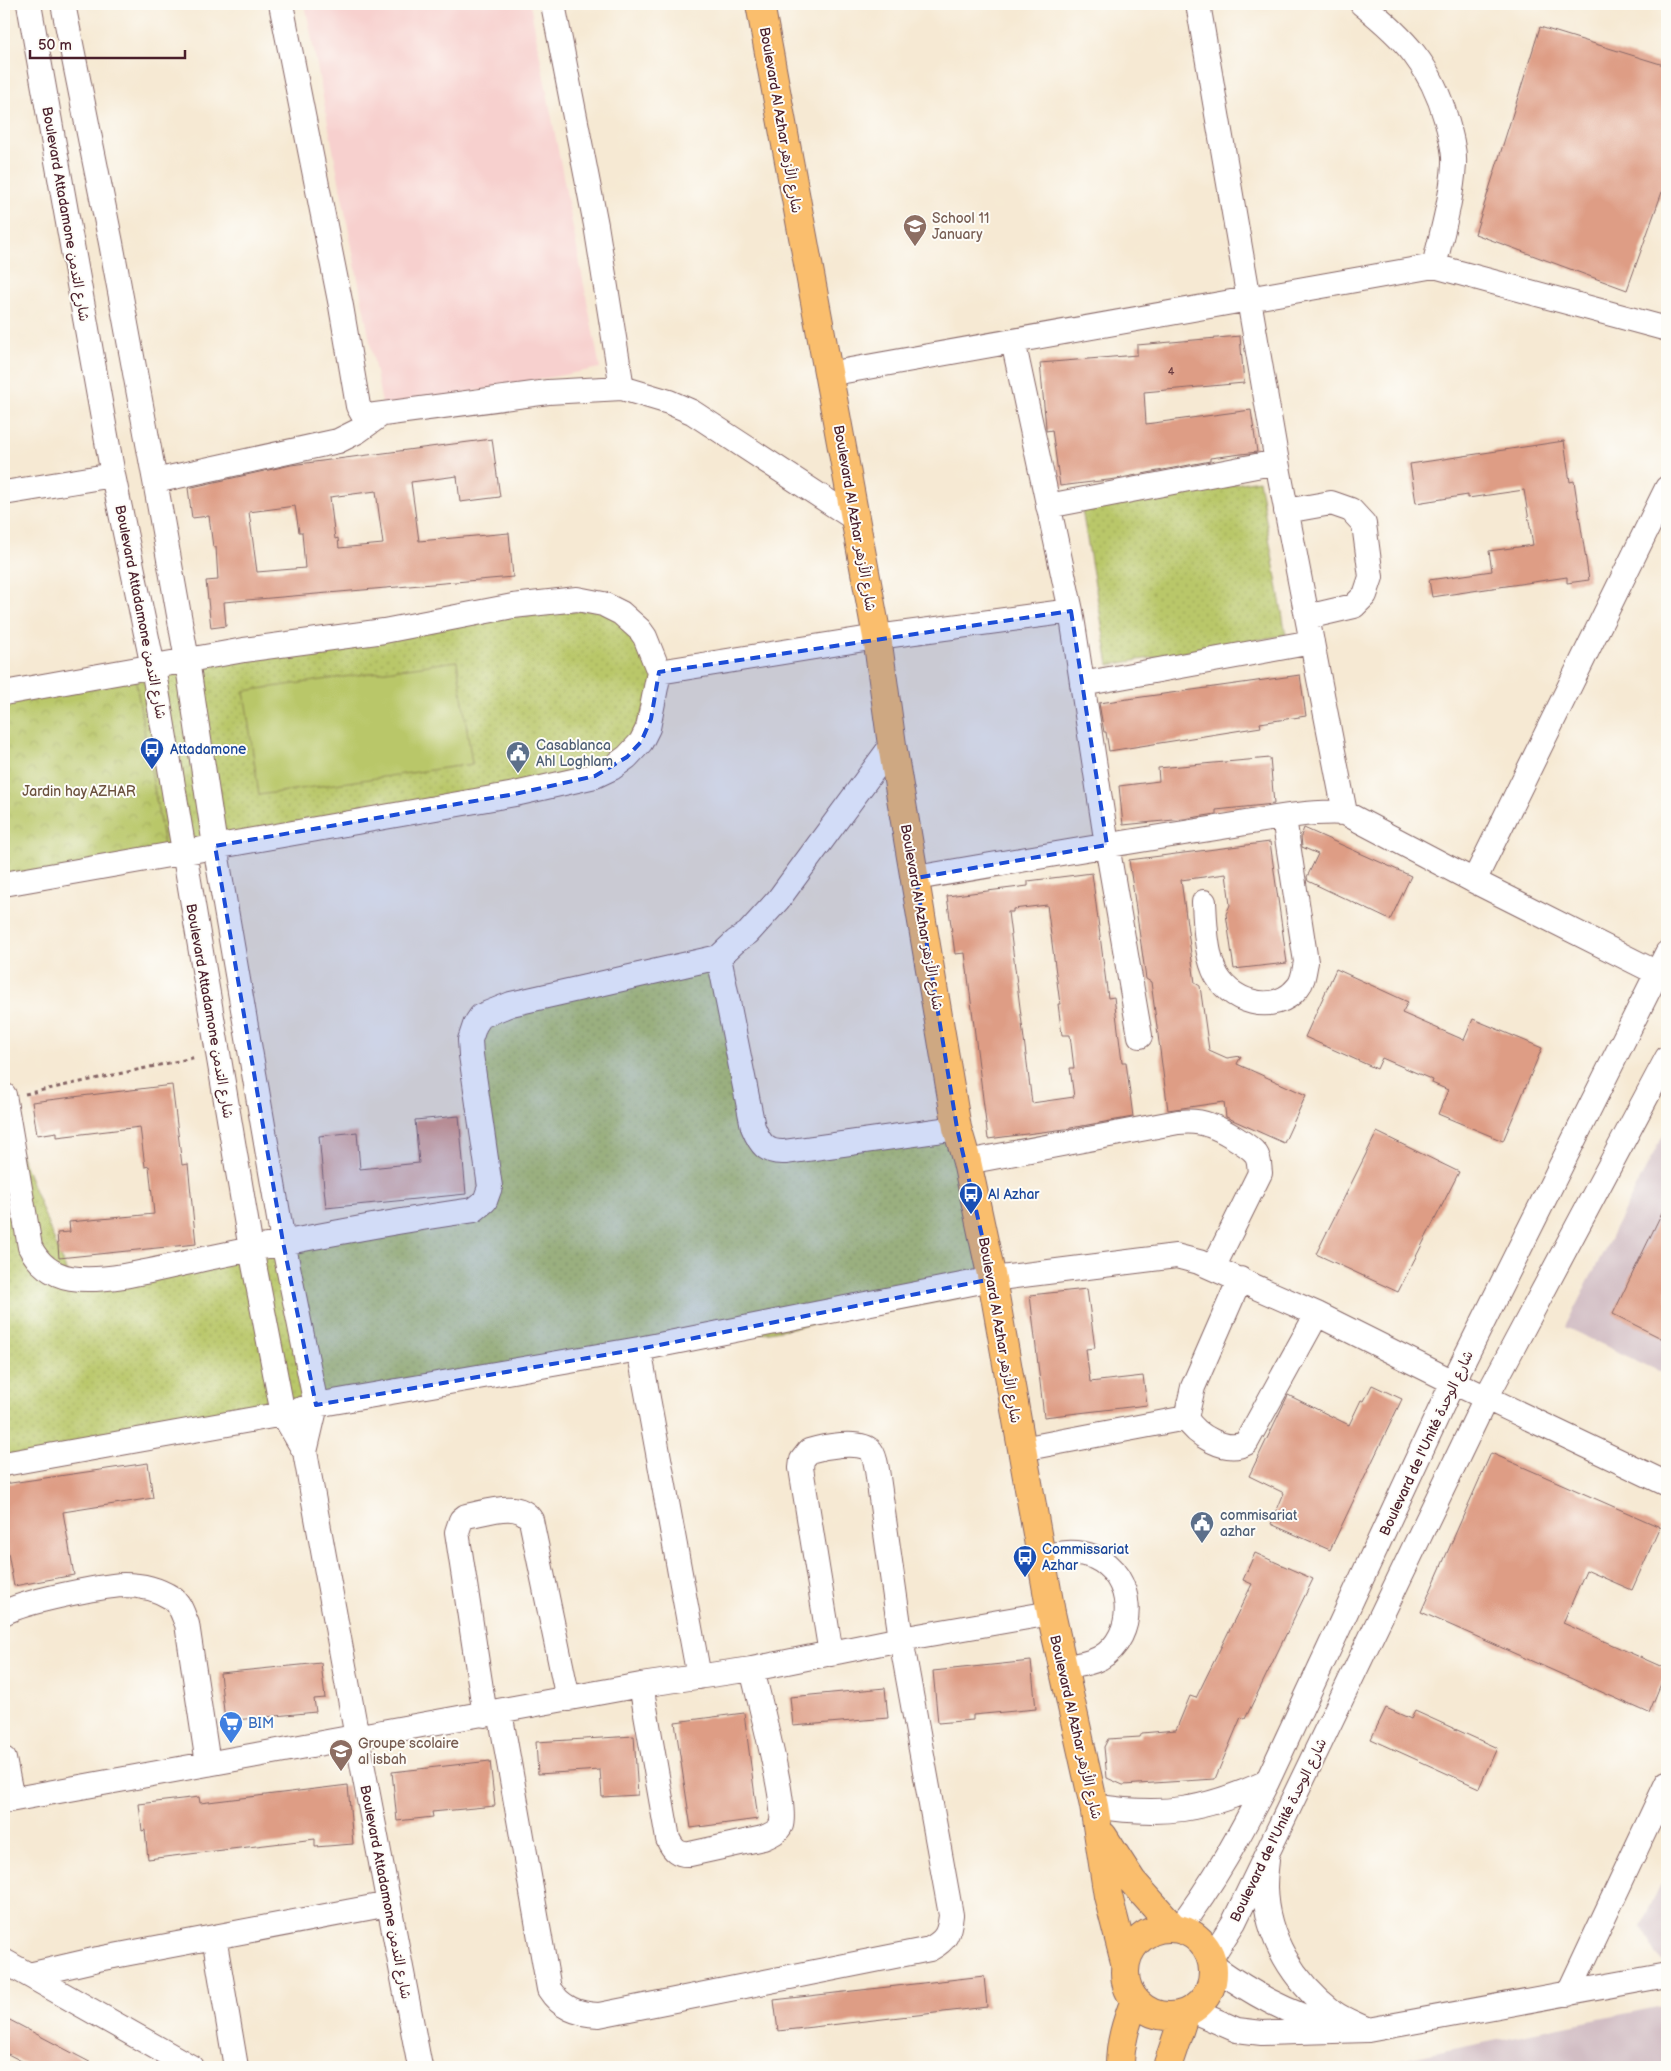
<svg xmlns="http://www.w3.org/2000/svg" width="1671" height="2071" font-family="'Balsamiq Sans','Playpen Sans Arabic',sans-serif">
  <defs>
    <pattern id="grass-dots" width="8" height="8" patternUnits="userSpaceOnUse" patternTransform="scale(1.25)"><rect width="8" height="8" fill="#b9c769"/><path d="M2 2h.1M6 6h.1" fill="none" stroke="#a1aa5b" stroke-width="1.8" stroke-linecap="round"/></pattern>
    <pattern id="park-crowns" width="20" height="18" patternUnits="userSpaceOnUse" patternTransform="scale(1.25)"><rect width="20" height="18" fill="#b9c769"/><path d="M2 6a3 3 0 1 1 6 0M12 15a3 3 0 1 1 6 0" fill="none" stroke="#a1aa5b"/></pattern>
  </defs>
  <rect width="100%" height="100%" fill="#fdfcf7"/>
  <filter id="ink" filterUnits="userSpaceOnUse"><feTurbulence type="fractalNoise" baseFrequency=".02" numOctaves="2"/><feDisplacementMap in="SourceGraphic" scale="10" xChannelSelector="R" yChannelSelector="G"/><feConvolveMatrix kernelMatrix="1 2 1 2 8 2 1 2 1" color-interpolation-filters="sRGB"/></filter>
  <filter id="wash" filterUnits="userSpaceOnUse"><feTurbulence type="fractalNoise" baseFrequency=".0096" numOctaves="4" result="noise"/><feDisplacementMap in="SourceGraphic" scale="20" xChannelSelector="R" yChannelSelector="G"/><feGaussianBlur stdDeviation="1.12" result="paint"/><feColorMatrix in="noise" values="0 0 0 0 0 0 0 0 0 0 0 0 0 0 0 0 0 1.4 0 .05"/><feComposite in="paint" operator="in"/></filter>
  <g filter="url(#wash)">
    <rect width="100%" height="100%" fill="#f6e9d3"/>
    <path fill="#f7d0ce" d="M305 4H530L600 368 383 409Z"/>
    <path fill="#d2bec4" d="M1667 1127V1375L1565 1327Z
      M1667 1871V1970L1641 1926Z
      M1667 2005V2067H1366Z"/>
    <path fill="url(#grass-dots)" stroke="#82734a" d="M1259 480 1286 635 1109 665 1082 510Z
      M610 608 663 674 616 764 165 852 134 671 374 629Z
      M719 957 768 1158 965 1131 993 1292 641 1355 283 1414 4 1469V1112L69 1278 479 1210 481 1016Z"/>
    <path fill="url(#park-crowns)" stroke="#82734a" d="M134 671 165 852 4 882V695Z"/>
    <path fill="#b9c769" stroke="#82734a" d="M457 661 472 764 259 795 244 691Z"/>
    <g id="blocks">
      <path fill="#de9d85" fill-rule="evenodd" d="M1540 27 1667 66V178L1627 290 1475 234Z
        M1240 336 1244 383 1144 392 1146 424 1251 410 1257 452 1210 458V461L1116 479 1060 486 1052 430 1046 431V427L1040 363 1137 355V345Z
        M492 439 500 497 460 502 457 476 411 482 419 541 509 533 513 577 224 602 226 626 211 628 206 581 218 580 216 547H213L209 516 192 518 188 488 291 465ZM376 491 383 544 339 548 338 538 335 539 330 497ZM295 506 299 532H302L305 568 257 572 249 512Z
        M1564 441 1570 482 1574 481 1589 580 1567 583V577L1432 597 1429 580 1492 571 1489 551 1533 545 1524 490 1468 498V495L1416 503 1410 464Z
        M1300 675 1306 716 1260 723 1261 727 1109 751 1106 732H1104L1099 703Z
        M1270 758 1274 804 1216 810V814L1184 819 1123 825 1119 786 1159 781 1158 768Z
        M1304 828 1411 876 1390 920 1308 881 1307 877 1318 854 1302 847 1301 836Z
        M1270 842 1287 963 1234 969 1226 914 1230 905 1226 874 1181 880 1195 983 1200 986 1209 1050 1227 1058 1241 1056 1237 1064 1306 1095 1284 1143 1226 1117 1224 1102 1168 1110 1151 982 1146 979 1129 860Z
        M1092 873 1108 998 1114 997 1122 1062H1126L1133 1117 1065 1129 988 1139 965 953 955 954 947 896 1028 886V881ZM1047 905 1060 1004H1058L1062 1035H1070L1074 1068H1070L1074 1097 1032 1103 1008 912H1013V909Z
        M1336 969 1408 1002 1402 1013 1464 1040 1473 1019 1542 1048 1503 1141 1438 1114 1448 1090 1432 1083 1433 1080 1382 1058 1377 1069 1305 1037Z
        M172 1085 182 1165 188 1164 196 1244 59 1258 57 1233 70 1232 69 1222 154 1214 149 1166 145 1167 140 1127 57 1137V1132L37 1135 32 1102Z
        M459 1116 466 1194 326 1208 319 1136 357 1132 360 1169 419 1163 415 1120Z
        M1377 1132 1459 1172 1398 1292 1316 1254Z
        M1667 1202V1341L1613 1314Z
        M1087 1289 1095 1348 1086 1349 1090 1382 1143 1376 1147 1405 1044 1417 1030 1295Z
        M1372 1385 1402 1399 1330 1550 1271 1524 1284 1493 1249 1476 1288 1395 1349 1425 1361 1400 1364 1401Z
        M1491 1453 1660 1527 1632 1590 1586 1570 1563 1623 1667 1669 1649 1713 1421 1612Z
        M148 1463 153 1498 63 1512 74 1575 14 1586 4 1531V1484Z
        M1255 1553 1313 1579 1245 1719 1241 1717 1215 1779 1123 1785 1107 1778 1104 1747 1108 1739 1140 1737 1142 1733 1176 1730 1190 1696 1196 1698 1252 1584 1243 1580Z
        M1031 1661 1036 1709 973 1715V1720L938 1723 933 1671Z
        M321 1663 325 1698 314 1699 316 1712 225 1721 220 1673Z
        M885 1688 888 1718 793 1726 790 1697Z
        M1386 1708 1411 1719 1415 1711 1497 1748 1479 1788 1371 1739Z
        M744 1713 758 1819 691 1828 675 1722Z
        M634 1736 638 1795 602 1797 600 1770 538 1774 536 1742Z
        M490 1761 495 1806 432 1812 433 1817 397 1821 392 1772Z
        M348 1785 353 1844 315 1847V1839L148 1859 145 1830 142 1831 139 1804 199 1797 200 1803Z
        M984 1976 987 2007 778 2031 774 2000Z
        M4 2017 99 2067H33L4 2052Z"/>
    </g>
  </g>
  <g filter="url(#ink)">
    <use href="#blocks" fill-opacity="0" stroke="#866666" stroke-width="1"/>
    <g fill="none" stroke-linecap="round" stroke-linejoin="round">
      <g stroke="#866666" stroke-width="26">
        <path id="minor" d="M29 4 113 475 153 667 251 1249 283 1414 305 1452 357 1737 420 2067
          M63 4 111 243 155 481 187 660 215 846 283 1242 316 1405 305 1452
          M281 4 341 306 358 406 362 413 368 416 548 392 622 388 669 402 692 412 855 519
          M553 4 596 225 622 388
          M1198 4 1277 462 1345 813
          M1362 4C1404 38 1431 65 1446 119 1450 133 1455 150 1454 164 1452 198 1442 233 1434 266
          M1013 341 1071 611 1107 845 1140 1036
          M828 374 1434 266 1667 329
          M155 481 338 441 358 431 382 414
          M4 493 113 475
          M1048 506 1277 462
          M1286 511 1331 503 1351 510 1364 524 1371 577 1365 595 1354 606 1307 617
          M659 672 877 637 1071 611
          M1082 684 1312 642
          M4 693 244 650 384 631 513 606 577 599 603 604 621 613 640 630 645 637 659 672 648 728 641 742 627 757 612 768 595 776 515 794 4 884
          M916 878C1014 861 1112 844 1210 829 1251 823 1304 810 1345 813L1474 881 1667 978
          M1474 881 1667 488
          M1204 902C1205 922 1206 951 1214 970 1227 1002 1275 1017 1298 987 1304 980 1304 970 1306 962L1284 818
          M719 957 753 1127C760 1144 766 1153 785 1152L957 1128
          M4 1095 30 1247C38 1263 52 1275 71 1278 110 1284 173 1265 213 1257 300 1239 387 1222 474 1210L485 1201 490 1187 471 1055 470 1040 475 1025 481 1016 511 1004 719 957 736 941 748 933 778 900 892 745
          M967 1162 1178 1122C1188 1121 1199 1121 1209 1125 1220 1128 1249 1145 1256 1154 1260 1160 1259 1167 1260 1173L1213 1268
          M1240 1279 1193 1387 1186 1418C1196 1435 1226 1454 1246 1443L1317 1314
          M639 1349 699 1677
          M1022 1449 1186 1418
          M4 1464 283 1414 316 1405 639 1349 992 1279 1176 1256 1199 1262 1317 1314 1453 1382 1667 1484
          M1041 1557C1059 1553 1076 1550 1094 1557 1135 1575 1138 1636 1100 1658 1089 1664 1075 1666 1062 1667
          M4 1613C22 1602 101 1586 124 1585 140 1585 158 1589 172 1598 180 1603 183 1615 187 1624L208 1764
          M641 1685 668 1839C673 1850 678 1855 690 1854L763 1838C770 1835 778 1832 781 1825 788 1806 758 1696 752 1669
          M500 1712 549 1989C561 2008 577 2014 599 2015L930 1949C946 1940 949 1934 951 1915L901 1639 877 1470C876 1464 875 1456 871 1451 860 1439 822 1447 809 1451L802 1460 801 1468 831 1654
          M485 1715 457 1532 461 1520 466 1516C485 1513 519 1499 531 1520L568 1699
          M4 1759 12 1799
          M4 1801 641 1685 752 1669 901 1639 1051 1613
          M1094 1806C1163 1817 1203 1811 1267 1782
          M1267 1860C1266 1869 1265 1879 1265 1887 1266 1938 1294 1982 1333 2012 1342 2019 1354 2023 1364 2028
          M1178 1929C1214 1883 1241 1833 1267 1782L1453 1382 1667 953
          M214 1937 236 2067
          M1211 1958 1234 1922 1486 1398 1667 1058
          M4 1961 191 2067
          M1213 1966C1250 1992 1287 2014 1332 2025
          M29 1975 98 1959 389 1904
          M1568 1994 1667 1783
          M1191 2010 1237 2030 1262 2033 1368 2030 1667 1975"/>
      </g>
      <g stroke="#866666" stroke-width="30">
        <path id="major" d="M760 4 877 637 892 745 957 1128 967 1162 992 1279 1051 1613 1094 1806 1108 1896 1125 1962
          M1103 1836 1132 1881 1174 1928
          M1125 1972a44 44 0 1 1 88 0a44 44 0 1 1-88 0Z
          M1120 2067C1120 2043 1126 2023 1135 2000
          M1167 2067 1185 2013"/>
      </g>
      <path stroke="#866666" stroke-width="3" stroke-dasharray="4 4" stroke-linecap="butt" d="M25 1094 197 1057"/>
      <use href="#minor" stroke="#fff" stroke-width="24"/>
      <use href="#major" stroke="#fabe6d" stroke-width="28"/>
    </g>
  </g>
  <path fill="#1d4ed8" fill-opacity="0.2" stroke="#1d4ed8" stroke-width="4" stroke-dasharray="10 6" stroke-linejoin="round" d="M1071 611 1107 845 916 878 957 1128 992 1279 639 1349 316 1405 283 1242 215 846 515 794 595 776 627 757 641 742 651 719 659 672Z"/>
  <defs>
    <g id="school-pin" transform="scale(1.25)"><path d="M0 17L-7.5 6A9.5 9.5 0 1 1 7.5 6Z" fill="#8d6e63" stroke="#fdfcf7"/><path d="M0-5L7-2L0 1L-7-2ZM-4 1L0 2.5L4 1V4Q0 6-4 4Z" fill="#fff"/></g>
    <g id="bus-pin" transform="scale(1.25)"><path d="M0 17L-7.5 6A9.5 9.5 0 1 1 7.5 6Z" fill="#1a4fb4" stroke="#fdfcf7"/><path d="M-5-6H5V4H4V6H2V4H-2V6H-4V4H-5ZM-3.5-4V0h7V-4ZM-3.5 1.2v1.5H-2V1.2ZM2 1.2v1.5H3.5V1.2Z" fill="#fff"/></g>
    <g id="civic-pin" transform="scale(1.25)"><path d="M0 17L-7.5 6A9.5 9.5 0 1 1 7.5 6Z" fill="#5c6f8a" stroke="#fdfcf7"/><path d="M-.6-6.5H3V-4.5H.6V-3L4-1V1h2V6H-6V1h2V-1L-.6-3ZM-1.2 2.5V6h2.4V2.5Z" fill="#fff"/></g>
    <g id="supermarket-pin" transform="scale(1.25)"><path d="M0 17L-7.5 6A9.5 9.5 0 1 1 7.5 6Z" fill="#3f7fe0" stroke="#fdfcf7"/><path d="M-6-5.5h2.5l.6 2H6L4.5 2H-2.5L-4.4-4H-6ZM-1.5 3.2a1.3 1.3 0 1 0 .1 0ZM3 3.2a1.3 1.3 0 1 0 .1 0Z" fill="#fff"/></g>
  </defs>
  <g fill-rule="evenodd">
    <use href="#school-pin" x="915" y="226"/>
    <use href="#bus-pin" x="152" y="749"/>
    <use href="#civic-pin" x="518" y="753"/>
    <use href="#bus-pin" x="971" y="1194"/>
    <use href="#civic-pin" x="1202" y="1523"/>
    <use href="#bus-pin" x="1025" y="1557"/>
    <use href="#supermarket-pin" x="231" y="1723"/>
    <use href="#school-pin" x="341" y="1751"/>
  </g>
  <g text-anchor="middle" stroke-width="4" stroke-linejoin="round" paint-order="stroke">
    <g font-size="11" fill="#6f3e42">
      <text x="1171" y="375">4</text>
    </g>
    <g font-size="14" fill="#4a1f2b" stroke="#fdfcf7">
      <text transform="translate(781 120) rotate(80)" y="5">Boulevard Al Azhar شارع الأزهر</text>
      <text transform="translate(66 214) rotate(80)" y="5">Boulevard Attadamone شارع التدمن</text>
      <text transform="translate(855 518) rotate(80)" y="5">Boulevard Al Azhar شارع الأزهر</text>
      <text transform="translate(141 612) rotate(79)" y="5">Boulevard Attadamone شارع التدمن</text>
      <text transform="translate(922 917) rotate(80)" y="5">Boulevard Al Azhar شارع الأزهر</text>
      <text transform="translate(210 1011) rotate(80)" y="5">Boulevard Attadamone شارع التدمن</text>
      <text transform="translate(1000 1330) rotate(80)" y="5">Boulevard Al Azhar شارع الأزهر</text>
      <text transform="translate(1426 1443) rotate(-65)" y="5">Boulevard de l'Unité شارع الوحدة</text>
      <text transform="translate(1076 1727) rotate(77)" y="5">Boulevard Al Azhar شارع الأزهر</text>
      <text transform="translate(1278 1830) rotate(-64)" y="5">Boulevard de l'Unité شارع الوحدة</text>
      <text transform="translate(386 1892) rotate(79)" y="5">Boulevard Attadamone شارع التدمن</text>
    </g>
    <g font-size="14" fill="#785e54" stroke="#fdfcf7" text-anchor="start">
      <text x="932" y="223">School 11<tspan x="932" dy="16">January</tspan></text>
      <text x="358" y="1748">Groupe scolaire<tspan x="358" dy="16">al isbah</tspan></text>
    </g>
    <g font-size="14" fill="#4e5e75" stroke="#fdfcf7" text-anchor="start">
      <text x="536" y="750">Casablanca<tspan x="536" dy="16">Ahl Loghlam</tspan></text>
      <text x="1220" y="1520">commisariat<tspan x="1220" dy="16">azhar</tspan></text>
    </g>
    <g font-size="14" fill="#164399" stroke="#fdfcf7" text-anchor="start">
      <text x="170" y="754">Attadamone</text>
      <text x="988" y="1199">Al Azhar</text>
      <text x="1042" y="1554">Commissariat<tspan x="1042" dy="16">Azhar</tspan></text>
    </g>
    <g font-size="14" fill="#6b513e" stroke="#fdfcf7">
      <text x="79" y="796">Jardin hay AZHAR</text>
    </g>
    <g font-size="14" fill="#366cbe" stroke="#fdfcf7" text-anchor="start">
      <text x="248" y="1728">BIM</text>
    </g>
  </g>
  <rect width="1671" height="2071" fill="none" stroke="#fdfcf7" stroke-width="20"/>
  <path d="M30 50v8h155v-8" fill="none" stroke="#4a1f2b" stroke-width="2.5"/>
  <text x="38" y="50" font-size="15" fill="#4a1f2b" stroke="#fdfcf7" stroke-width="4" paint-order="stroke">50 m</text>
</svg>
